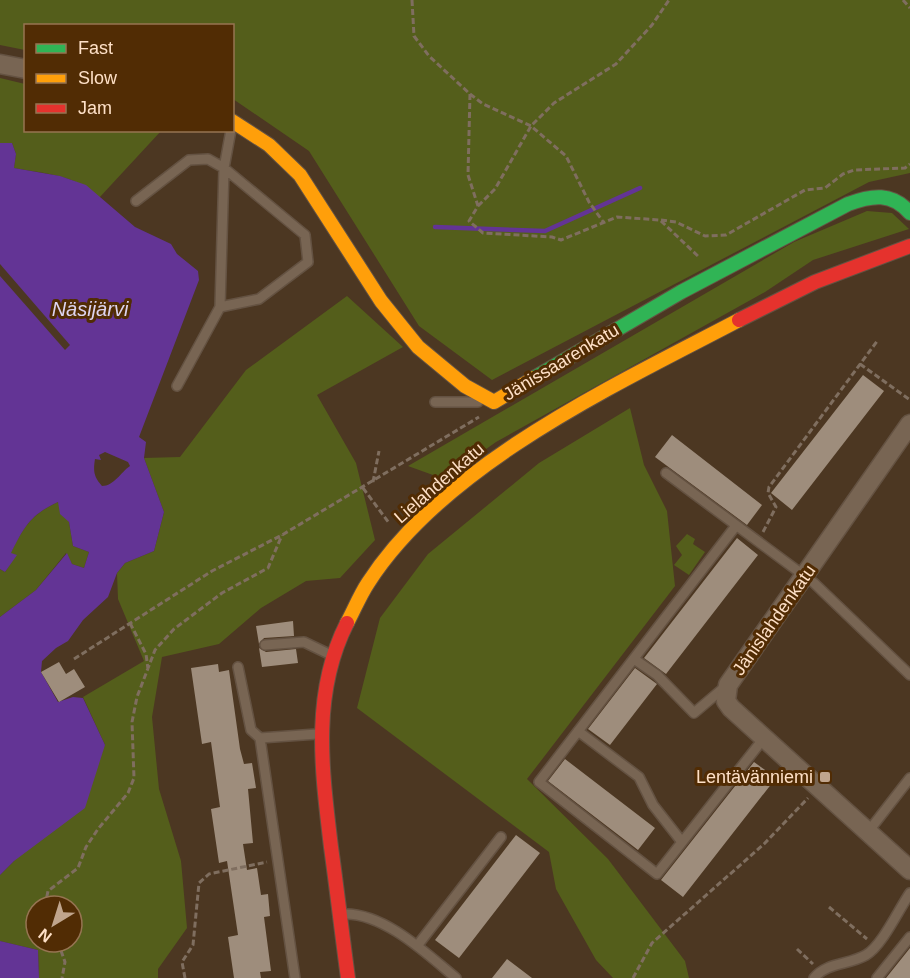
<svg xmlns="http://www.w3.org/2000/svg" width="910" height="978" font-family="Arial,sans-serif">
  <rect width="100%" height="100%" fill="#4c3722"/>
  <path fill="#545e1b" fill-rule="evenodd" d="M0 0H910V173L869 182 492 380 419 326 309 151 233 99 232 26H26L25 50 0 45Z
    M0 78 25 84 26 130 161 131 99 198C76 174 45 174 14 168L16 154 12 143H0Z
    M867 211 892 213 909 229 813 260 765 292 496 442 444 479 408 466 794 242Z
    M347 296 403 347 317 395 356 463 375 540 340 578 306 581 261 608 219 644 162 657 152 717 159 789 181 861 187 928 158 969V978H39L38 950 0 941V875L14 861 105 745 83 697 144 661 118 599 117 573 125 563 154 551 164 512 144 458 180 457 246 370ZM36 906H72V942H36Z
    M630 408 644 465 667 511 675 586 527 779 608 859 685 961 689 978H613L596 960 556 889 549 852 357 708 380 618 428 554 539 463Z
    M58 502 69 522 73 546 89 552 84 568 72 564 66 553 36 590 0 617V569L5 572 16 555 10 554C24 527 30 515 58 502Z
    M687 534 695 539 693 544 705 552 689 575 674 565 682 555 676 546Z"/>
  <path fill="#633495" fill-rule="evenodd" d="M0 143H12L16 154 14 168 60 176 86 185 135 227 171 244 177 254 198 271 199 280 139 437 146 442 144 458 164 512 154 551 125 563 117 573 108 597 83 620 68 641 56 648 42 661 41 672 58 702 73 697 83 698 105 745 85 808 14 861 0 875V617L36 590 67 553 72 564 84 568 89 552 73 546 69 522 60 514 58 502C30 515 24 527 11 553L17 555 5 572 0 569ZM105 452 128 462 130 466C121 472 114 486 102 486 94 477 93 472 95 459L101 460 99 455Z
    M0 941 38 950 39 978H0Z"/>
  <path fill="#4c3722" d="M0 264 70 345 65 350 0 276Z"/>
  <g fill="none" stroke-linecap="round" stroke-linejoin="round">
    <path stroke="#633495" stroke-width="4.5" d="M435 227 545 231 640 188"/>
  </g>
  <path fill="#9e8d7c" d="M863 375 884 391 792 510 771 493Z
    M672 435 762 505 747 525 655 457Z
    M737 538 758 555 666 674 644 658Z
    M293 621 294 636 264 638 259 644 256 626Z
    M259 648 266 652 296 649 298 663 262 667Z
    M59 662 66 674 74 669 85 687 59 702 41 672Z
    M218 664 219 672 229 670 240 749 244 764 252 763 256 788 248 789 253 843 243 844 247 870 257 868 261 895 268 894 270 916 264 917 271 971 260 972 261 978H234L228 937 238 935 227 861 219 863 211 809 220 807 211 742 202 744 191 668Z
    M635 668 657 684 610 745 588 729Z
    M565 759 655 828 638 850 548 781Z
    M754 762 776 778 683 897 661 880Z
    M516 835 540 853 459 958 435 940Z
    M910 948V978H886Z
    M507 959 532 978H492Z"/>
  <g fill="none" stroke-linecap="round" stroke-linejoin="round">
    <g stroke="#645242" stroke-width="12">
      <path id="lane" d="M136 201 189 160 208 159 224 168 305 235 308 262 259 299 220 307
        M177 386 220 307 224 168 231 130
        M435 402H478
        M666 473 814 583 910 675
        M735 527 539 782 657 874 764 738
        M265 645 304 642 331 655
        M634 659 657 675 694 713 726 686
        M238 667 251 730 260 738
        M578 731 639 777 653 805 682 842
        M868 832 910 778
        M343 914C383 912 426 953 456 978
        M417 946 501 837
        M295 978 260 738 317 734
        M814 978C827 962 849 965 866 955 882 946 899 909 910 893
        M877 978 910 937"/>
    </g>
    <g stroke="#645242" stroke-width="21">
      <path id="street" d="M0 64 26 69
        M910 424 728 685 726 701 731 708 910 870"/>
    </g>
    <g stroke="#645242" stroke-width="16">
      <path id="fast" d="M534 378 681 292 848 204C872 195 892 192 910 213"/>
    </g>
    <g stroke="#645242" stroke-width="16">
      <path id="slow" d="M232 121 269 145 300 175 381 301 418 347 465 386 494 402 534 378
        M347 623C354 610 360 595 368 583 444 464 617 384 739 320"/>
    </g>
    <g stroke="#645242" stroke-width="16">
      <path id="jam" d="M739 320 815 282 910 246
        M347 623C311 694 322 771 331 847 337 890 342 934 348 978"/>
    </g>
    <path stroke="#7f6e5f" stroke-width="3" stroke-dasharray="6 3" stroke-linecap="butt" d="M412 0 414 36 429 56 470 94 468 175 478 206 469 221 483 233 552 237 561 240 617 217 660 220 700 258
      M903 0 910 8
      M470 94 483 104 531 126 566 156 589 202 604 223
      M478 206 495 189 531 126 554 103 616 64 652 25 669 0
      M661 220 676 222 705 236 726 235 805 190 825 188 843 174 854 170 905 168 910 164
      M860 364 910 400
      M373 482 379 451
      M363 488 389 523
      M763 532 776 507 768 493 769 487 878 340
      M130 623 146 654 148 669
      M74 659 212 571 282 535 479 417
      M45 906 48 891 78 868 86 847 98 829 128 793 134 778 132 722 137 697 155 650 174 629 222 593 268 568 282 535
      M829 907 867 939
      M58 942 65 962 62 978
      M797 949 813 964
      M185 978 182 962 193 945 199 883 209 874 267 862
      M633 978 652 943 764 844 808 798"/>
    <use href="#lane" stroke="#786553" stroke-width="9"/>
    <use href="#street" stroke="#786553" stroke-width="18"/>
    <use href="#fast" stroke="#30b455" stroke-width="14"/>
    <use href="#slow" stroke="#ff9f0a" stroke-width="14"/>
    <use href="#jam" stroke="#e5322d" stroke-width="14"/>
  </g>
  <rect fill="#c0a58d" stroke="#512c04" stroke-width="2" x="819" y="771" width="12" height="12" rx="3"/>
  <g text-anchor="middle" stroke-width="6" stroke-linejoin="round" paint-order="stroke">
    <g font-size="18" fill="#fee0c7" stroke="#512c04">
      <text transform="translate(561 362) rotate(-31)" y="6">Jänissaarenkatu</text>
      <text transform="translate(439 483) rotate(-41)" y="6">Lielahdenkatu</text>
      <text transform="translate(774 620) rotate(-55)" y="6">Jänislahdenkatu</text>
    </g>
    <g font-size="18" fill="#fee0c7" stroke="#512c04" text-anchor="end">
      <text x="813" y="783">Lentävänniemi</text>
    </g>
    <g font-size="20" font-style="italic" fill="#ddd4f0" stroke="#512c04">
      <text x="90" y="316">Näsijärvi</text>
    </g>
  </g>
  <rect x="24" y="24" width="210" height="108" fill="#512c04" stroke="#967452" stroke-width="1.5"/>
  <rect x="36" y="44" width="30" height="9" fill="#30b455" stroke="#967452" stroke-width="1.5"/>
  <text x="78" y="54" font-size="18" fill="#fee0c7">Fast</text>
  <rect x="36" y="74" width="30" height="9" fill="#ff9f0a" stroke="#967452" stroke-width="1.5"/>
  <text x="78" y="84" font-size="18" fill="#fee0c7">Slow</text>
  <rect x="36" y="104" width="30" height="9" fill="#e5322d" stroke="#967452" stroke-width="1.5"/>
  <text x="78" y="114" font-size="18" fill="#fee0c7">Jam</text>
  <g transform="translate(54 924) rotate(218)"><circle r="28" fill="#512c04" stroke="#967452" stroke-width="1.5"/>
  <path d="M0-4.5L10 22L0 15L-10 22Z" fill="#c0a58d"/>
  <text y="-9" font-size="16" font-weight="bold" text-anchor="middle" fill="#fee0c7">N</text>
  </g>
</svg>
